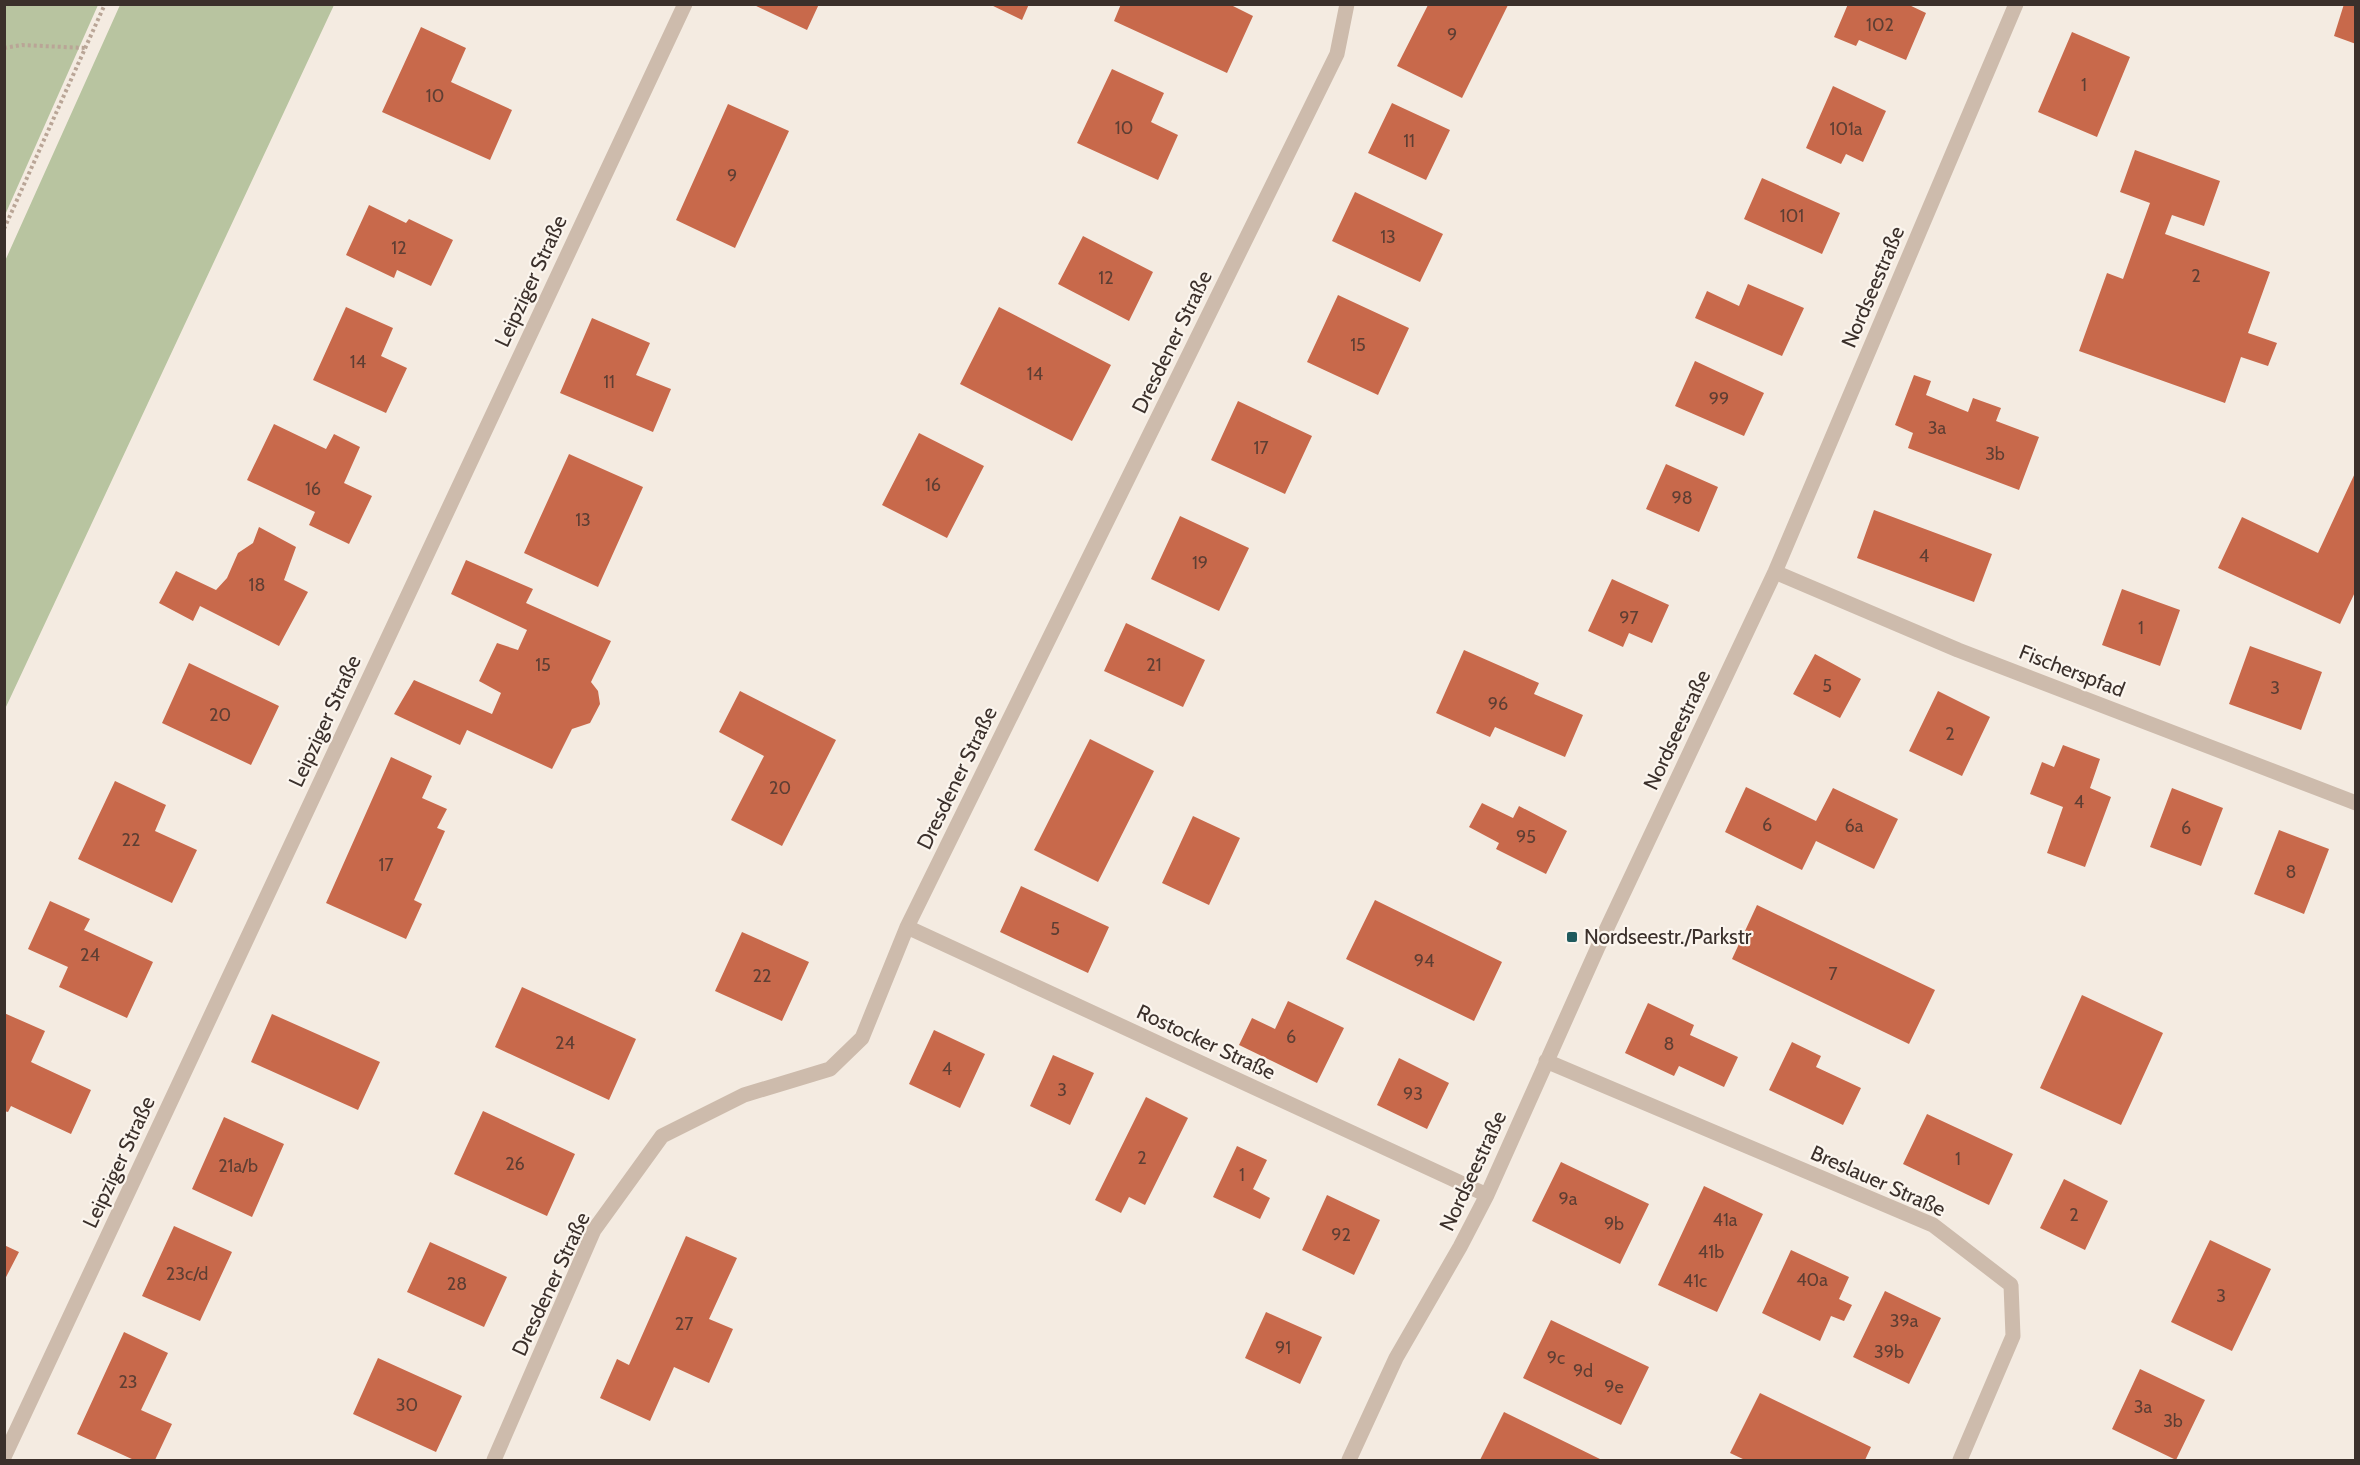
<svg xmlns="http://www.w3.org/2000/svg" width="2360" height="1465" font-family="Cabin,sans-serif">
  <rect width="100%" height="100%" fill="#f4ebe1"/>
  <path fill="#b8c4a0" d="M5 4 98 5 5 215 4 5Z
    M120 5H334L5 709V261Z"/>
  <path fill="#c8694b" d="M752 4H819L807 30Z
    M989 4H1029L1022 20Z
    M1121 4H1229L1253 16 1227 73 1114 21Z
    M1848 4H1907L1926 13 1906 60 1859 40 1856 46 1834 37Z
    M2344 4H2356V44L2334 36Z
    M1428 5H1508L1462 98 1397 66Z
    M421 27 466 48 451 82 512 110 490 160 382 112Z
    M2072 32 2130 57 2097 137 2038 112Z
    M1112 69 1164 93 1151 122 1178 135 1158 180 1077 143Z
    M1833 86 1886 111 1863 162 1846 154 1841 164 1806 148Z
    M1392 103 1450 130 1426 180 1368 153Z
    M728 104 789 131 735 248 676 220Z
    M2135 150 2220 181 2204 226 2172 215 2165 234 2270 272 2248 333 2277 343 2268 366 2241 357 2225 403 2079 351 2107 273 2123 279 2150 203 2120 192Z
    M1762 178 1840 213 1822 254 1744 219Z
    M1355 192 1443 234 1420 282 1332 241Z
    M369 205 406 223 409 219 453 240 431 286 397 270 394 278 346 255Z
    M1083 236 1153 272 1129 321 1058 284Z
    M1748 284 1804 308 1782 356 1695 318 1707 291 1739 306Z
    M1338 295 1409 328 1378 395 1307 362Z
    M346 307 393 328 381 356 407 368 386 413 313 380Z
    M999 307 1111 365 1072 441 960 384Z
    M592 318 650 343 636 375 671 389 653 432 560 393Z
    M1695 361 1764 393 1744 436 1675 406Z
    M1914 375 1931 381 1926 395 1968 412 1973 398 2001 408 1996 421 2039 437 2019 490 1908 448 1913 433 1895 425Z
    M1238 401 1312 436 1285 494 1211 460Z
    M274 424 326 449 334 434 360 447 344 483 372 496 349 544 309 525 315 512 247 480Z
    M919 433 984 466 947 538 882 505Z
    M569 454 643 487 598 587 524 553Z
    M1666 464 1718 487 1699 532 1646 509Z
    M2356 471V590L2340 624 2218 568 2242 517 2318 553Z
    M1874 510 1992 554 1974 602 1857 558Z
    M1180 516 1249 548 1219 611 1151 579Z
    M259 527 296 547 284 580 308 592 279 646 200 606 193 621 159 603 176 571 216 590 227 578 238 553 253 543Z
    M466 560 533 589 526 603 611 641 591 682 598 691 600 704 590 723 572 729 552 769 467 730 460 745 394 714 414 680 492 714 501 693 479 681 497 643 518 650 527 630 451 594Z
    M1612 579 1669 605 1652 643 1629 633 1623 647 1588 631Z
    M2122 589 2180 610 2160 666 2102 645Z
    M1126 623 1205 660 1183 707 1104 671Z
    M2250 646 2322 672 2301 730 2229 704Z
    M1464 650 1539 683 1534 694 1583 715 1565 757 1495 727 1490 737 1436 713Z
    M1815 654 1861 679 1840 718 1793 694Z
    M189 663 279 706 251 765 162 723Z
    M740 691 836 740 782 846 731 820 764 756 719 732Z
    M1938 691 1990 717 1962 776 1909 751Z
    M1090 739 1154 771 1098 882 1034 850Z
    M2063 745 2100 759 2090 788 2111 797 2085 867 2047 853 2063 807 2030 794 2042 762 2054 767Z
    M391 757 432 776 422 798 447 809 437 828 445 831 414 900 422 904 406 939 326 903Z
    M115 781 166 805 155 831 197 850 172 903 78 859Z
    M1746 787 1816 821 1833 788 1898 819 1874 869 1816 841 1802 870 1725 832Z
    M2172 788 2223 808 2201 866 2150 847Z
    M1482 803 1513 818 1519 806 1567 831 1546 874 1496 849 1499 843 1469 827Z
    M1193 816 1240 838 1209 905 1162 883Z
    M2279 830 2329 849 2304 914 2254 894Z
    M1021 886 1109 927 1088 973 1000 932Z
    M1375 900 1502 962 1474 1021 1346 959Z
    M50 901 90 919 84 930 153 962 127 1018 59 987 68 967 28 949Z
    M1757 905 1935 990 1909 1044 1732 959Z
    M742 932 809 962 782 1021 715 991Z
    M522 987 636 1039 609 1100 495 1047Z
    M2082 995 2163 1033 2121 1125 2040 1088Z
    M1288 1001 1344 1028 1317 1083 1239 1045 1252 1018 1275 1029Z
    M1648 1003 1694 1025 1690 1035 1738 1057 1724 1087 1679 1066 1674 1076 1625 1053Z
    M4 1013 45 1031 31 1062 91 1090 71 1134 11 1106 8 1112 4 1111Z
    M272 1014 380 1062 358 1110 251 1062Z
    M934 1030 985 1054 960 1108 909 1084Z
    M1792 1042 1821 1056 1816 1067 1861 1088 1843 1125 1769 1090Z
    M1053 1055 1094 1073 1070 1125 1030 1106Z
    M1399 1058 1449 1083 1427 1129 1377 1105Z
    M1146 1097 1188 1118 1145 1205 1129 1197 1121 1213 1095 1200Z
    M483 1111 575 1154 547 1216 454 1174Z
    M1927 1114 2013 1154 1989 1205 1903 1164Z
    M224 1117 284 1144 252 1217 192 1189Z
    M1237 1146 1267 1160 1253 1189 1270 1198 1260 1219 1213 1197Z
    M1561 1162 1649 1204 1620 1264 1532 1221Z
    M2064 1179 2108 1201 2085 1250 2040 1228Z
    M1704 1186 1763 1214 1717 1312 1658 1285Z
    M1327 1195 1380 1220 1354 1275 1302 1250Z
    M174 1226 232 1252 200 1321 142 1296Z
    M686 1236 737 1258 709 1319 733 1329 709 1383 674 1367 650 1421 600 1398 617 1359 629 1365Z
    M2210 1240 2271 1269 2232 1351 2171 1322Z
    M430 1242 507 1277 484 1327 407 1292Z
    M4 1245 19 1252 4 1281Z
    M1791 1250 1849 1277 1839 1299 1852 1305 1844 1321 1831 1316 1820 1341 1762 1313Z
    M1885 1291 1941 1318 1909 1384 1853 1357Z
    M1266 1312 1322 1337 1300 1384 1245 1358Z
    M1551 1320 1649 1367 1621 1425 1523 1378Z
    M124 1332 168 1353 141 1410 172 1424 155 1460H134L77 1434Z
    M378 1358 462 1396 436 1452 353 1414Z
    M2140 1369 2205 1400 2176 1460 2112 1429Z
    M1760 1393 1871 1447 1865 1460H1745L1730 1453Z
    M1504 1412 1602 1460H1480Z"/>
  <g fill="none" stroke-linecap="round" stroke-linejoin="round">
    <path stroke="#b9a596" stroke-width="4" stroke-dasharray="3 3" stroke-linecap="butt" d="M4 48 22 45 85 48
      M4 229 105 4"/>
    <path stroke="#cdbbac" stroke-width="15" d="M1775 572 1958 650 2356 803
      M907 927 1487 1195
      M1546 1061 1933 1225 2011 1285 2013 1336 1960 1460
      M4 1457 685 4
      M494 1460 594 1230 662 1136 744 1095 830 1069 862 1038 907 927 1337 54 1347 4
      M1349 1460 1396 1358 1460 1247 1487 1195 1598 947 1775 572 2016 4"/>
  </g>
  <rect fill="#1f5a5e" stroke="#fbf5ee" stroke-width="2" x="1566" y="931" width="12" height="12" rx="3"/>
  <g text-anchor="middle" stroke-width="4.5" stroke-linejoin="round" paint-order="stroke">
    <g font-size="18" fill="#5e3e33">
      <text x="1880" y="31">102</text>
      <text x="1452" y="41">9</text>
      <text x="2084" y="91">1</text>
      <text x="435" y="102">10</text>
      <text x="1124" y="134">10</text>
      <text x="1846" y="135">101a</text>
      <text x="1409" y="147">11</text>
      <text x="732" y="182">9</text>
      <text x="1792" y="222">101</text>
      <text x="1388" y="243">13</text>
      <text x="399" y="254">12</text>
      <text x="2196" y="282">2</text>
      <text x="1106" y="284">12</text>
      <text x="1358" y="351">15</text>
      <text x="358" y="368">14</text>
      <text x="1035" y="380">14</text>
      <text x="609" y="388">11</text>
      <text x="1719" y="405">99</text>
      <text x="1937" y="434">3a</text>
      <text x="1261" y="454">17</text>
      <text x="1995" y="460">3b</text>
      <text x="933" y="491">16</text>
      <text x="313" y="495">16</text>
      <text x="1682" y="504">98</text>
      <text x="583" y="526">13</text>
      <text x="1924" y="562">4</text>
      <text x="1200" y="569">19</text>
      <text x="257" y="591">18</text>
      <text x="1629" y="624">97</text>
      <text x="2141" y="634">1</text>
      <text x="543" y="671">15</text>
      <text x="1154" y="671">21</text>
      <text x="1827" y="692">5</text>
      <text x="2275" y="694">3</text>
      <text x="1498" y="710">96</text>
      <text x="220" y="721">20</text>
      <text x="1950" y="740">2</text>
      <text x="780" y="794">20</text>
      <text x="2079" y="808">4</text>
      <text x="1767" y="831">6</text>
      <text x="1854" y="832">6a</text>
      <text x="2186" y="834">6</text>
      <text x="1526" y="843">95</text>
      <text x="131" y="846">22</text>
      <text x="386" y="871">17</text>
      <text x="2291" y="878">8</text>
      <text x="1055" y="935">5</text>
      <text x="90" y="961">24</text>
      <text x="1424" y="967">94</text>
      <text x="1833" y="980">7</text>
      <text x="762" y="982">22</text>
      <text x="1291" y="1043">6</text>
      <text x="565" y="1049">24</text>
      <text x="1669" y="1050">8</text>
      <text x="947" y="1075">4</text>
      <text x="1062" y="1096">3</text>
      <text x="1413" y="1100">93</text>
      <text x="1142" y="1164">2</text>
      <text x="1958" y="1165">1</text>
      <text x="515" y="1170">26</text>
      <text x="238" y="1172">21a/b</text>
      <text x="1242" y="1181">1</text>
      <text x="1568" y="1205">9a</text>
      <text x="2074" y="1221">2</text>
      <text x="1725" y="1226">41a</text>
      <text x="1614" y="1230">9b</text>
      <text x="1341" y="1241">92</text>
      <text x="1711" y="1258">41b</text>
      <text x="187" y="1280">23c/d</text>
      <text x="1812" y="1286">40a</text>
      <text x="1695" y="1287">41c</text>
      <text x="457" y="1290">28</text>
      <text x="2221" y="1302">3</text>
      <text x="1904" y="1327">39a</text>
      <text x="684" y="1330">27</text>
      <text x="1283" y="1354">91</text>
      <text x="1889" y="1358">39b</text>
      <text x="1556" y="1364">9c</text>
      <text x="1583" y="1377">9d</text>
      <text x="128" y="1388">23</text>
      <text x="1614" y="1393">9e</text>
      <text x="407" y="1411">30</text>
      <text x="2143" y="1413">3a</text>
      <text x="2173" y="1427">3b</text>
    </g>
    <g font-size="21" fill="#3b302b" stroke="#fbf5ee">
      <text transform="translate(531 281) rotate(-65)" y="7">Leipziger Straße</text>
      <text transform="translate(1873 287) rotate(-67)" y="7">Nordseestraße</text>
      <text transform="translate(1172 342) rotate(-64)" y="7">Dresdener Straße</text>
      <text transform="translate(2072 671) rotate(21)" y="7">Fischerspfad</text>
      <text transform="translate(325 721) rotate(-65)" y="7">Leipziger Straße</text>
      <text transform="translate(1677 730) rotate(-65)" y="7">Nordseestraße</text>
      <text transform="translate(957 778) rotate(-64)" y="7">Dresdener Straße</text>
      <text transform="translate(1206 1042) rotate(25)" y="7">Rostocker Straße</text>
      <text transform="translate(119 1162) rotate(-65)" y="7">Leipziger Straße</text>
      <text transform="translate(1473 1171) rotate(-65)" y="7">Nordseestraße</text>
      <text transform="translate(1878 1181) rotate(24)" y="7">Breslauer Straße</text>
      <text transform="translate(551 1284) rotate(-65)" y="7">Dresdener Straße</text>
    </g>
    <g font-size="21" fill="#3b302b" stroke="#fbf5ee" text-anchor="start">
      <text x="1584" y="944">Nordseestr./Parkstr</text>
    </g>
  </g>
  <rect width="2360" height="1465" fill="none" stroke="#3b302b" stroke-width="12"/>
</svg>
